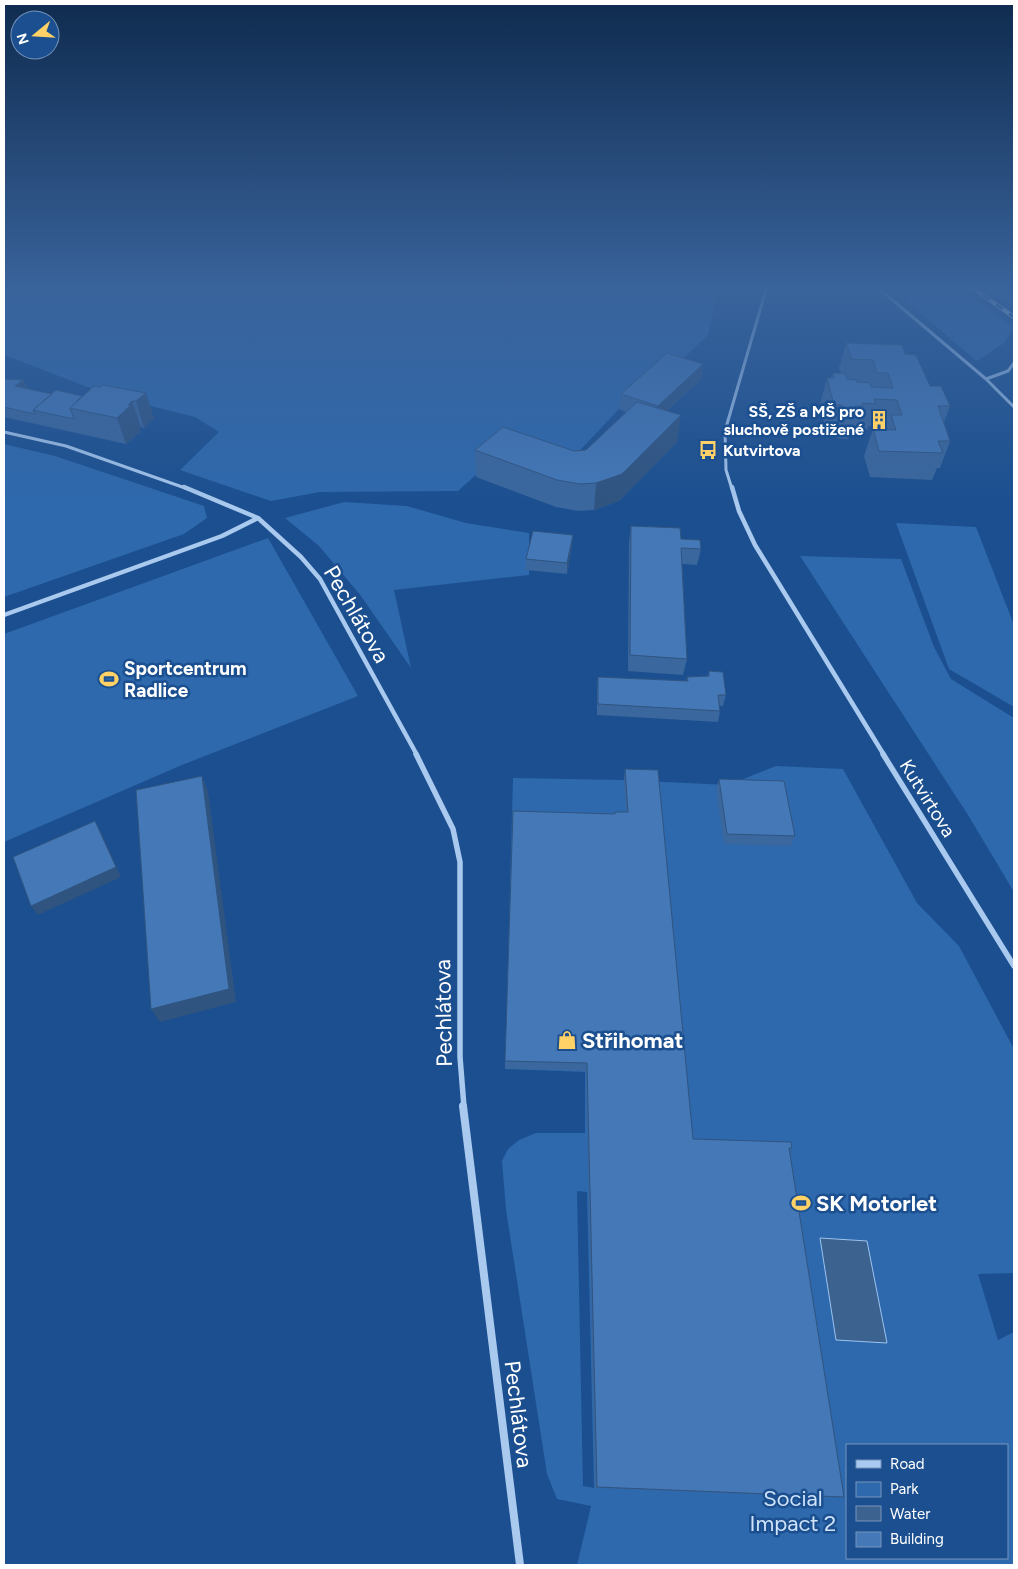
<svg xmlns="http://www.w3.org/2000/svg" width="1018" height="1569" font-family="Figtree,sans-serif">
  <rect width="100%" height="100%" fill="#1b4f8f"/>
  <path fill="#2e69ad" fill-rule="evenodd" d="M4 286H721L717 293 708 335 675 366 651 375 568 463 509 445 458 491 320 492 271 501 180 470 219 432 195 417 111 396 4 355Z
    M888 286H955L1014 327 1004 343 977 361Z
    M984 286H1014V307Z
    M4 444 55 456 204 506 207 518 184 534 4 597Z
    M344 502 407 506 466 523 529 533V575L394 590 411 668 361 596 319 546 285 518Z
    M896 523 976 527 1014 625V707L949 669Z
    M268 538 358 696 182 765 4 842V634Z
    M800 556 901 559 934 647 951 679 1014 718V892L968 815Z
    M776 766 843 769 917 903 959 946 1014 1049V1273L978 1274 998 1340 1014 1332V1565H577L591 1506 557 1499 547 1474 506 1210 502 1161 508 1149 519 1140 536 1133H585V1072L505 1069 513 778 623 780 728 785ZM577 1191 587 1192 594 1488 583 1486ZM847 1445H1007V1558H847Z"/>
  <path fill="#3c6290" stroke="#9cc4f0" d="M820 1238 867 1241 887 1343 836 1340Z"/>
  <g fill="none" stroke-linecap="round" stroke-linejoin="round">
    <path stroke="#a9c9ee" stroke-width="3" d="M876 286 986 379 1014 407
      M986 379 1008 371 1014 363
      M4 432 66 446 188 489
      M732 489 726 470 725 431 767 286"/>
    <path stroke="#a9c9ee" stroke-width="4.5" d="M184 487 258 518 301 557 320 579 417 755
      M732 487 739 511 755 545 884 755
      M4 615 222 536 258 518"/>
    <path stroke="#a9c9ee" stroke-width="5.5" d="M416 754 453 829 460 862V1057L464 1107
      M883 754 1014 966"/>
    <path stroke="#a9c9ee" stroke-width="8" d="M463 1106 520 1565"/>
    <g stroke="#fff" stroke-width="4">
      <path id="rail" d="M970 286 1014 317"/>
    </g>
    <use href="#rail" stroke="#1b4f8f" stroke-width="2.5" stroke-dasharray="8" stroke-linecap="butt"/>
  </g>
  <path fill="#3a679d" d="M846 343 905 354 930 386 950 406 944 422 950 441 940 468H937L932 480 870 477 864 456 873 429 886 430 887 426H869L867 430H856L855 433 850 432 848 439 836 438 834 432H826L820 404 827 378H831L833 373H841L839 368Z
    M703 364 701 379 667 411 677 442 619 501 594 510 578 511 556 507 476 477 475 450 574 451 586 450 626 412 619 409 621 394Z
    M4 379 23 380 27 389 52 394 82 396 146 393 154 419 144 428 141 427 139 428 140 432 126 444 4 417Z
    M631 526 681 539 701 549 697 565 682 564 687 659 683 675 628 671 629 542Z
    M572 545 567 574 526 570V559Z
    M709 671 726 695 723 706H719L720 711 718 722 597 715V688L598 677 686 681 687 677 708 676Z
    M625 769 693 1139 792 1148 790 1152 844 1497H837L595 1488 586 1071 505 1069V1061L615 814 626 812 624 780Z
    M719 779 795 836 791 846 724 844 716 789Z"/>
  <path fill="#305480" d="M703 364 701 379 656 421 658 406Z
    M23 380 28 391 15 386Z
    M146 393 154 419 144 428 136 401Z
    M132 401 141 427 139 428 140 432 126 444 117 418Z
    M681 415 677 442 619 501 594 510 596 483Z
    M573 535 572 545 567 574V563Z
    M202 776 208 791 236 1002 160 1022 151 1009Z
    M95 821 101 832 121 877 38 915 31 906Z"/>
  <path fill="#4478b7" stroke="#305480" d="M846 343 902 345 905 354 916 355 930 386H941L950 406H938L950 441H938L943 453 879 451 873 429 896 430 891 415H902L897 400 874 399 876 404 862 403 863 406H855L857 412H844L842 405H834L827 378H834L833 373H845L847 379 856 380 857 382 870 383 871 387 893 388 888 373H877L873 360 852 359Z
    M667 353 703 364 658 406 621 394Z
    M4 379 23 380 15 386 52 394 33 410 35 414 4 407Z
    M103 385 146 393 136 401H132L128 405H131L117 418 70 408 94 386 100 387Z
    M56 390 82 396 70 408 74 419 33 410Z
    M637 402 681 415 622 474 596 483 580 484 557 480 475 450 503 427 574 451 586 450Z
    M631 526 680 528 681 539 700 540 701 549 681 548 687 659 630 655Z
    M533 531 573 535 567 563 526 559Z
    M709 671 723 672 726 695H718L720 711 598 704V677L688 681 687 677 709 676Z
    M625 769 658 770 693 1139 791 1142 792 1148H789L844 1497 597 1487 587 1063 505 1061 513 811 615 814V812H628Z
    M202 776 229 989 151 1009 136 790Z
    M719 779 784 781 795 836 727 834Z
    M95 821 116 867 31 906 13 857Z"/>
  <linearGradient id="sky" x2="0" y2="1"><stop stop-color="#0f2b4f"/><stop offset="0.57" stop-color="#39639b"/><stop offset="1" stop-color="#39639b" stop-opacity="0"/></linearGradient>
  <rect width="1018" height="505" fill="url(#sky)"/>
  <defs>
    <g id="building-bare" transform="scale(1.5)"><path d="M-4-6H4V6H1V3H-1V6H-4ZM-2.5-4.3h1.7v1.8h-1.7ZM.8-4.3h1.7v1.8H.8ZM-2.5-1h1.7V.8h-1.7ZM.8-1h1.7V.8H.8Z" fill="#ffd166" stroke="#1b4f8f" stroke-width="2.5" paint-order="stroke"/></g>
    <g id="bus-bare" transform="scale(1.5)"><path d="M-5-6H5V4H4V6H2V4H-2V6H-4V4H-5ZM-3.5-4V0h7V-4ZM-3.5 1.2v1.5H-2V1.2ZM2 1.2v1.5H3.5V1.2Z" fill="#ffd166" stroke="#1b4f8f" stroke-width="2.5" paint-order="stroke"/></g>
    <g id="stadium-bare" transform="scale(1.5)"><path d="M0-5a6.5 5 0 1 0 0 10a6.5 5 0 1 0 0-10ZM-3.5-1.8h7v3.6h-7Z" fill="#ffd166" stroke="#1b4f8f" stroke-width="2.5" paint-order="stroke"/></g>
    <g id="shop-bare" transform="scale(1.5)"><path d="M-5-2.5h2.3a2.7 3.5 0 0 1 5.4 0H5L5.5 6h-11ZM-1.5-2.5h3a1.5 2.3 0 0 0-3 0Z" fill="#ffd166" stroke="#1b4f8f" stroke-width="2.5" paint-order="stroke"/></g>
  </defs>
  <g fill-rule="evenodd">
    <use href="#building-bare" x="879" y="420"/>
    <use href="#bus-bare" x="708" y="450"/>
    <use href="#stadium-bare" x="109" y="679"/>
    <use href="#shop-bare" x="567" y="1040"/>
    <use href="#stadium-bare" x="801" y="1203"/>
  </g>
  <g text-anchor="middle" stroke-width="5" stroke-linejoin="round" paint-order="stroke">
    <g font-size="16" font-weight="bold" fill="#fff" stroke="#1b4f8f" text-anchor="end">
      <text x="864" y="417">SŠ, ZŠ a MŠ pro<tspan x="864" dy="18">sluchově postižené</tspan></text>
      <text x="723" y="456" text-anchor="start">Kutvirtova</text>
    </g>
    <g font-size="19" font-weight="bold" fill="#fff" stroke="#1b4f8f" text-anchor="start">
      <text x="124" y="675">Sportcentrum<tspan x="124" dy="22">Radlice</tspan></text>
    </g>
    <g font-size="19" fill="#fff" stroke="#1b4f8f">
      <text transform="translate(928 798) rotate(58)" y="7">Kutvirtova</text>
    </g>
    <g font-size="22" fill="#fff" stroke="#1b4f8f">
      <text transform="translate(357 614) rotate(60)" y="8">Pechlátova</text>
      <text transform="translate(443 1013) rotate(-91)" y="8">Pechlátova</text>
      <text transform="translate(519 1414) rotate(83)" y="8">Pechlátova</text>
    </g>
    <g font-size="22" font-weight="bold" fill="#fff" stroke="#1b4f8f" text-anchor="start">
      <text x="582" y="1048">Střihomat</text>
      <text x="816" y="1211">SK Motorlet</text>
    </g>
    <g font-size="22" fill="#cfe3fa" stroke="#1b4f8f">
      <text x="793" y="1506">Social<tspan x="793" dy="25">Impact 2</tspan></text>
    </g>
  </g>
  <rect width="1018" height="1569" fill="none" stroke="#ffffff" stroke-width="10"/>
  <rect x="846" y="1444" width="162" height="115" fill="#1b4f8f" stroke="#7695bc"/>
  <rect x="856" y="1460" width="25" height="8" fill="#a9c9ee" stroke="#7695bc"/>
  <text x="890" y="1469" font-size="15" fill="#ffffff">Road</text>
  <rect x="856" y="1482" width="25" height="15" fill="#2e69ad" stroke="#7695bc"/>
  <text x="890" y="1494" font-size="15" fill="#ffffff">Park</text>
  <rect x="856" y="1506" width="25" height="15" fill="#3c6290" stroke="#7695bc"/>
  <text x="890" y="1519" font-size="15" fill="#ffffff">Water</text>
  <rect x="856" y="1532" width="25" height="15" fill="#4478b7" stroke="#7695bc"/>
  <text x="890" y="1544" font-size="15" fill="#ffffff">Building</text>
  <g transform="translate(35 35) rotate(252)"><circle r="24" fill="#1b4f8f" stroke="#7695bc"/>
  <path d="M0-4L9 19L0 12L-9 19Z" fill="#ffd166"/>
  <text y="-8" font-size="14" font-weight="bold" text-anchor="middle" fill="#ffffff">N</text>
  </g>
</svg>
